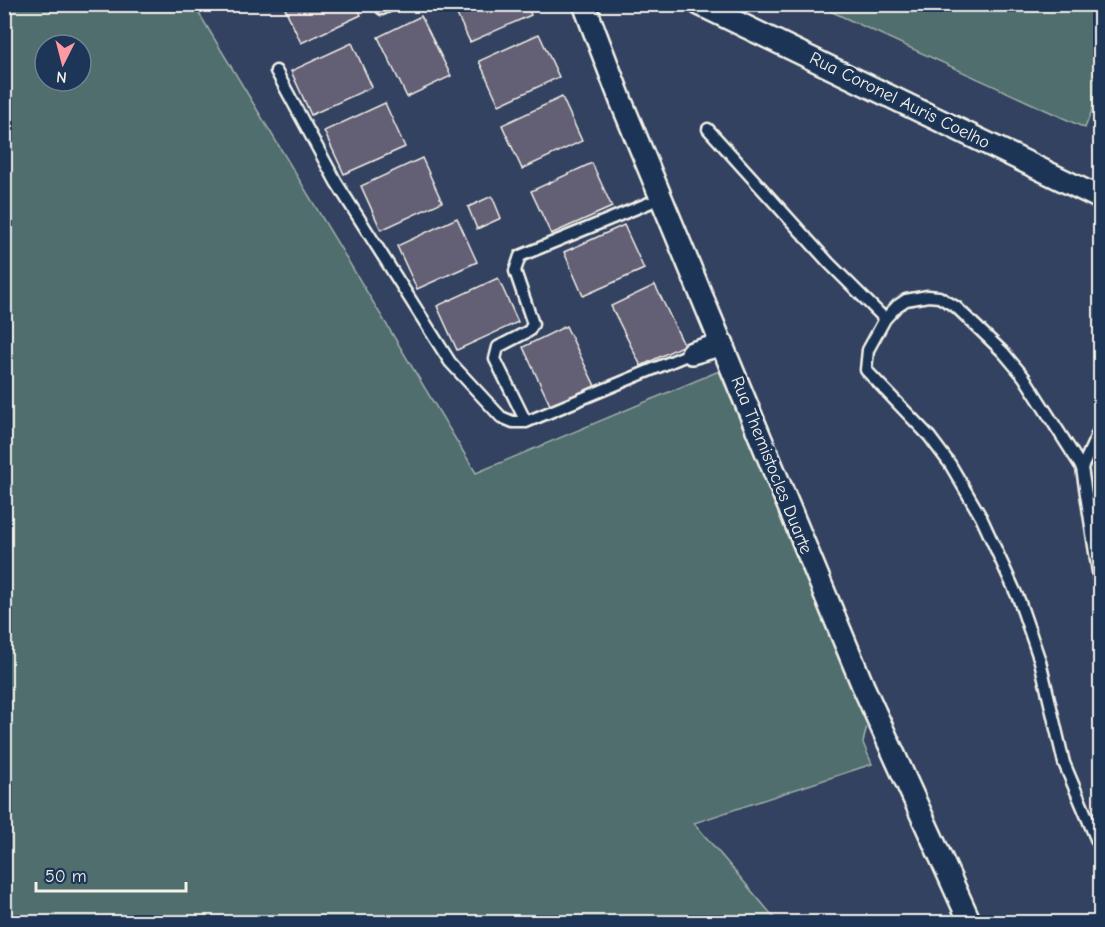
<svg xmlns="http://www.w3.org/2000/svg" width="1105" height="927" font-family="'Comic Neue',sans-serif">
  <rect width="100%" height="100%" fill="#324260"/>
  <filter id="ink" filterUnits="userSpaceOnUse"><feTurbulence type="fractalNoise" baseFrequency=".0167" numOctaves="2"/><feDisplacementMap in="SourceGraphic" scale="12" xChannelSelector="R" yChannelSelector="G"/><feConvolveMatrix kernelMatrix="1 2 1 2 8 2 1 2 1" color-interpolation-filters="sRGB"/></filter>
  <g filter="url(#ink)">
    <path fill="#506e6d" stroke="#a2b0aa" stroke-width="1.5" fill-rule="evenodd" d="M5 5H194L476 473 719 371 868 721 863 743 872 764 694 823 778 922H5ZM45 45H81V81H45Z
      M817 5H1100V90L1085 128Z"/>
    <path fill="#645f74" stroke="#f4f1e8" stroke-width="1.5" d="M283 4H357L361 15 301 43Z
      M452 4H526L531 15 470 42Z
      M421 16 451 76 407 97 378 37Z
      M539 34 559 77 499 105 479 61Z
      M352 43 372 87 311 115 291 71Z
      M562 97 582 141 522 169 502 125Z
      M385 103 405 147 344 174 324 131Z
      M422 158 442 202 381 230 361 186Z
      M592 163 612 207 551 234 531 191Z
      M492 196 501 218 477 229 468 207Z
      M457 218 477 262 417 289 397 246Z
      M624 225 644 269 583 296 564 252Z
      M498 278 518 322 457 350 437 306Z
      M655 285 684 345 641 366 611 306Z
      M566 326 595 386 551 407 523 347Z"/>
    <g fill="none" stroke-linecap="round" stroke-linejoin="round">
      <g stroke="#f4f1e8" stroke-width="15">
        <path id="service" d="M382 9 393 4
          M276 71 336 182 450 362 501 417 513 422H526L692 353
          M708 129 829 263 885 319
          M526 422 495 359 498 347 529 331 533 324 515 271 520 256 649 203
          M1082 468 1100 428
          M1100 585 1082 468 1024 377 1003 352 956 307 939 297 928 296 906 300 897 306 885 319 868 350 866 370 929 436 950 464 981 517 1019 600 1040 661 1064 763 1100 848"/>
      </g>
      <g stroke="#f4f1e8" stroke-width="26">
        <path id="minor" d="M584 4 621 101 863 686 970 922
          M699 4 1100 198
          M692 353 723 344"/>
      </g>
      <use href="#service" stroke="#1d3557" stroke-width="10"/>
      <use href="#minor" stroke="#1d3557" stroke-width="21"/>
    </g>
  </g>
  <g text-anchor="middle" stroke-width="6" stroke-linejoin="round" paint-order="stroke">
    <g font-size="18" fill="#f4f1e8" stroke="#1d3557">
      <text transform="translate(900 100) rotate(26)" y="6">Rua Coronel Auris Coelho</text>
      <text transform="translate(772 465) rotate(68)" y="6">Rua Themistocles Duarte</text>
    </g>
  </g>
  <rect width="1105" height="927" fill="none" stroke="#1d3557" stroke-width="24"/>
  <rect x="12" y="12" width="1081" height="903" fill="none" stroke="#f4f1e8" stroke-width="2" filter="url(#ink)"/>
  <g transform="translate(63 63) rotate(186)"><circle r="28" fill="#1d3557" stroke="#738091" stroke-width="1.5"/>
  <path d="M0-4.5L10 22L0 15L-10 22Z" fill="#ff9aa2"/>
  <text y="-9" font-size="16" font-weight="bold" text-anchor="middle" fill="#f4f1e8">N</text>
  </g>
  <path d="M36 882v9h150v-9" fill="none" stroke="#f4f1e8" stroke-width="3"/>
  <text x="45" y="882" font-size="18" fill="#f4f1e8" stroke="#1d3557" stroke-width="4.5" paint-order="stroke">50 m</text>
</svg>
